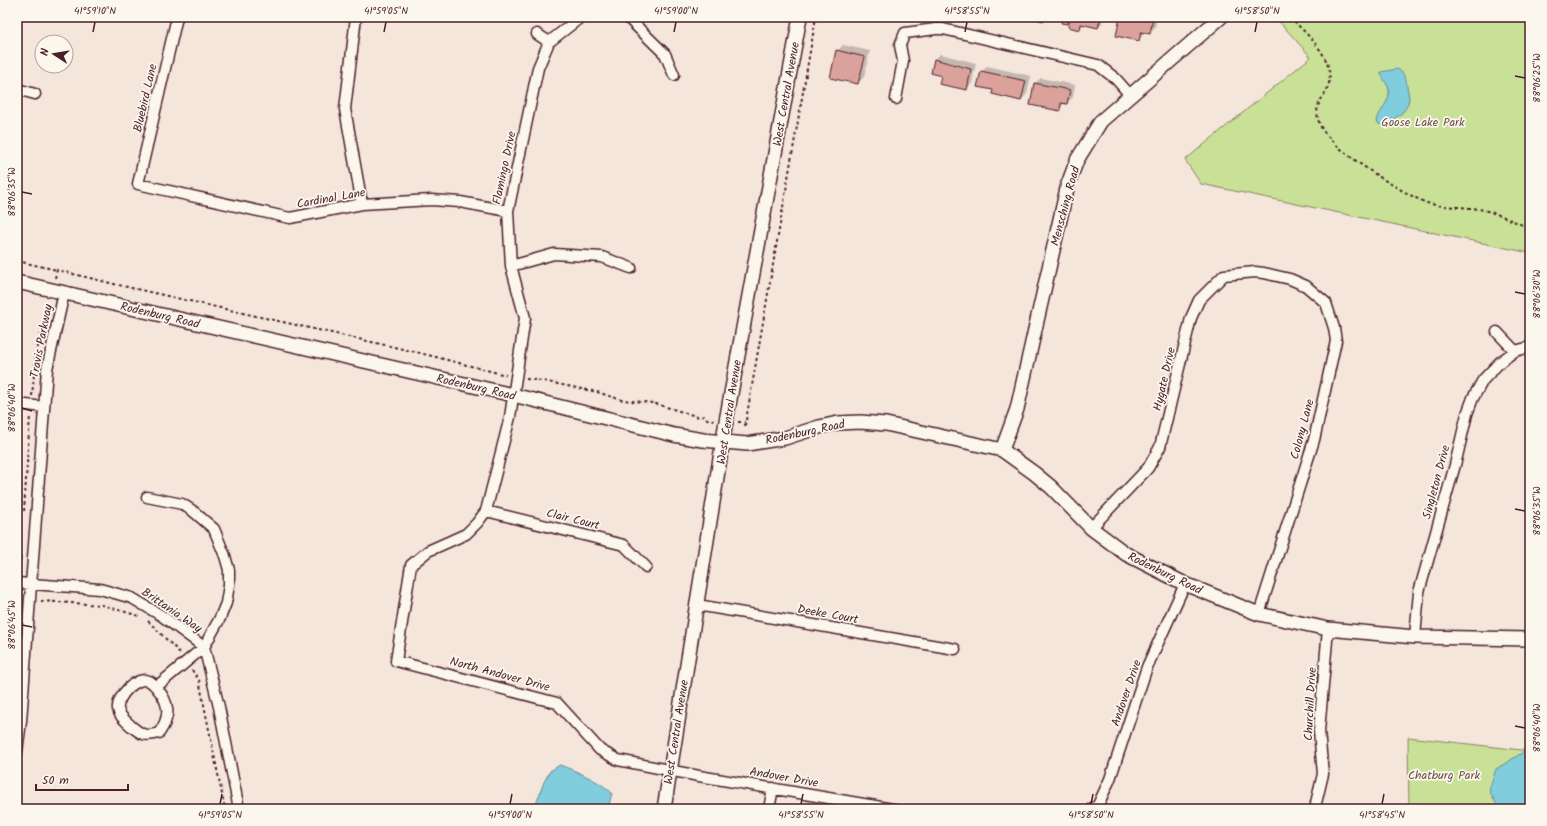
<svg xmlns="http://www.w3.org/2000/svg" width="1547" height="826" font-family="Kalam,sans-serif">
  <rect width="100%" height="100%" fill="#f5e6dc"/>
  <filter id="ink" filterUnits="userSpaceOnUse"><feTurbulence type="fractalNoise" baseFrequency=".025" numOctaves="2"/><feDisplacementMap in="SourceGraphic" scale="8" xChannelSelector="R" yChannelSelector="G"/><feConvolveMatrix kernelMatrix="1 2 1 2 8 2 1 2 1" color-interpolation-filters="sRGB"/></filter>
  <g filter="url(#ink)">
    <path fill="#c9e197" stroke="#8a8061" d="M1275 17H1530V253L1201 184 1185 160 1311 57Z
      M1408 737 1530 751V809H1409Z"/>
    <path fill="#7fcddd" stroke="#6a8796" d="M1397 69C1404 72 1407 80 1407 87 1408 91 1409 96 1409 99 1407 114 1392 121 1380 125L1377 122C1377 113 1389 104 1389 92 1389 84 1382 80 1381 72Z
      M1530 748V809H1499L1489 790 1496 769Z
      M560 765C576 771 600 781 612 793L608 809H534L544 782 550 771Z"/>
    <path fill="#0003" d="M1064 17H1103L1102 23 1098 27 1084 23 1080 29 1070 21 1067 23Z
      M1121 17H1157L1155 27 1149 33 1145 32 1139 40Z
      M843 45 870 51 864 77 858 83 837 51Z
      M940 54 976 63 972 83 967 89 942 75 935 59Z
      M987 66 1031 76 1027 94 1021 100 994 89 982 72Z
      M1041 78 1075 85 1073 97 1067 103 1065 102 1059 110 1035 83Z"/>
    <path fill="#dba19b" stroke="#4a1f2b" d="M1027 17H1045L1044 21Z
      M1063 17H1069L1068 24 1061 23Z
      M1070 17H1101L1098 28 1081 24 1080 30 1068 27Z
      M1120 17H1143L1153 19 1150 34 1141 32 1139 41 1116 36Z
      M836 50 865 57 858 84 830 78Z
      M934 59 971 69 967 90 939 84 941 76 931 73Z
      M981 71 1026 81 1021 101 992 94 993 90 977 87Z
      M1034 83 1070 90 1067 104 1061 103 1060 111 1030 105Z"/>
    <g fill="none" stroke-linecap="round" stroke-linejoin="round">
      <g stroke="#4a1f2b" stroke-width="13">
        <path id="street" d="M177 17 138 184 290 218 362 204 431 200 460 202 508 211
          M356 17 345 109 362 204
          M581 17 549 42 538 68 508 211 511 266 525 318 510 417 486 511 477 523 466 534 428 551 411 565 396 661 557 703 600 750 618 760 699 776 893 809
          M627 17 665 54 674 75
          M537 34 549 42
          M17 89 35 94
          M896 99 903 61 900 45 905 33 936 29H943L1098 65 1116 79 1130 95
          M511 266 554 254 602 257 631 268
          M1497 332 1515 351
          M17 404 44 407
          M147 497 182 504 193 511 214 529 225 556 229 570V585L226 603 220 618 204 647 156 687C154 685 152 682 149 681 137 675 116 697 118 709 119 716 126 721 131 726 142 735 145 737 159 733 171 716 170 703 156 687
          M486 511 624 545 646 567
          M1091 528 1148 468 1160 447 1191 318 1199 300 1224 275 1255 272 1264 273 1290 279 1306 286 1326 303 1334 328 1336 341 1314 440 1259 614
          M17 583 100 589 132 598 162 616 204 647 219 707 239 809
          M697 605 955 649
          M1415 637 1419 592 1455 465 1467 414 1473 398 1483 380 1500 362 1515 351 1530 347
          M17 752 21 721 47 369 64 293
          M1316 803 1323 774 1319 731 1328 629
          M769 809 773 788
          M1091 809 1098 805 1110 779 1147 667 1185 584"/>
      </g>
      <g stroke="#4a1f2b" stroke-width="16">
        <path id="secondary" d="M17 282 513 395 674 435 703 440 747 444 785 438 819 427 838 423 860 422 886 424 1002 450 1034 473 1051 487 1091 528 1126 554 1185 584 1259 614 1328 629 1415 637 1530 639
          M1002 450 1017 409 1068 184 1077 160 1101 121 1221 17
          M664 809 726 421 800 17"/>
      </g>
      <path stroke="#4a1f2b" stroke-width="2" stroke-dasharray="3 3" stroke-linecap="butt" d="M1290 17C1306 34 1334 56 1329 83 1326 99 1311 102 1320 125 1330 149 1402 193 1427 203 1444 208 1462 206 1479 209 1496 212 1514 222 1530 228
        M17 261 57 270
        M55 278 57 270 114 284 416 352 506 375
        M526 379 543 381 597 392 622 400 653 403 699 417 705 416 707 419 714 420
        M32 396 36 354 49 302
        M738 422H745
        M745 426 816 17
        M24 511 30 416
        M17 565 20 562 21 556
        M41 601 102 605 139 616
        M148 621 180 653
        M192 670 199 680 225 809"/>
      <use href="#street" stroke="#fbf7ec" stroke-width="10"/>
      <use href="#secondary" stroke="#fbf7ec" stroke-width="13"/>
    </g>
  </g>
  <path fill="none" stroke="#4a1f2b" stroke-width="1.5" d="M93 32 95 22M384 32 386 22M674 32 676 22M965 32 967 22M1255 32 1257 22M1515 76 1525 78M22 192 32 194M1515 292 1525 294M22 408 32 411M1515 509 1525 511M22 625 32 627M1515 726 1525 728M220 804 222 794M510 804 512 794M801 804 803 794M1091 804 1093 794M1382 804 1384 794"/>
  <g text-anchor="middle" stroke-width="3.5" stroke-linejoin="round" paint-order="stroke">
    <g font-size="12" fill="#4a1f2b" stroke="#fbf7ec">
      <text transform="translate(786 94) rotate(-80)" y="4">West Central Avenue</text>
      <text transform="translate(145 98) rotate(-77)" y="4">Bluebird Lane</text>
      <text transform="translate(504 168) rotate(-78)" y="4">Flamingo Drive</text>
      <text transform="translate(331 198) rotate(-10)" y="4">Cardinal Lane</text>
      <text transform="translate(1065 206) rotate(-75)" y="4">Mensching Road</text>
      <text transform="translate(160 315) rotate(13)" y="4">Rodenburg Road</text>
      <text transform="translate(41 341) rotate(-79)" y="4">Travis Parkway</text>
      <text transform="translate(1164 379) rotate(-77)" y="4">Hygate Drive</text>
      <text transform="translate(476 387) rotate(13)" y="4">Rodenburg Road</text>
      <text transform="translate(729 412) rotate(-81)" y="4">West Central Avenue</text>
      <text transform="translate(1302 429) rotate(-75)" y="4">Colony Lane</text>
      <text transform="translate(805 432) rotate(-12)" y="4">Rodenburg Road</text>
      <text transform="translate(1436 482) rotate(-75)" y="4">Singleton Drive</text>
      <text transform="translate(573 519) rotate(14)" y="4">Clair Court</text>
      <text transform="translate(1165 573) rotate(26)" y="4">Rodenburg Road</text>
      <text transform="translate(172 610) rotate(34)" y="4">Brittania Way</text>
      <text transform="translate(828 614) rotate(10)" y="4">Deeke Court</text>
      <text transform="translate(500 674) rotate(15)" y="4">North Andover Drive</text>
      <text transform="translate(1126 693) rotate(-71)" y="4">Andover Drive</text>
      <text transform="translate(1310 704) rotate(-87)" y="4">Churchill Drive</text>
      <text transform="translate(676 732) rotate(-81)" y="4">West Central Avenue</text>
      <text transform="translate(784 777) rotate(10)" y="4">Andover Drive</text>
    </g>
    <g font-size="12" fill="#6a5046" stroke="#fbf7ec">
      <text x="1423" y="126">Goose Lake Park</text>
      <text x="1444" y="779">Chatburg Park</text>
    </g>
  </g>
  <rect width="1547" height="826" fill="none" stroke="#fbf7ec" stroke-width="44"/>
  <g transform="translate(54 54) rotate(282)"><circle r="19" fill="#fbf7ec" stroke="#b4a19f"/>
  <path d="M0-3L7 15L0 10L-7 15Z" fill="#4a1f2b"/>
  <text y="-6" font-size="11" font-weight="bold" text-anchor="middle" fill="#4a1f2b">N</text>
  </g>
  <path d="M36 784v6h92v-6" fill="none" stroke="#4a1f2b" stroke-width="2"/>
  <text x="42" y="784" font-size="12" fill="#4a1f2b" stroke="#fbf7ec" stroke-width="3" paint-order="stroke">50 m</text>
  <rect x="22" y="22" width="1503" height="782" fill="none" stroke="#4a1f2b" stroke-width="1.5"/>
  <g font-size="10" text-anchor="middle" fill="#4a1f2b">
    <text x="95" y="14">41°59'10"N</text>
    <text x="386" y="14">41°59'05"N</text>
    <text x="676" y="14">41°59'00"N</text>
    <text x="967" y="14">41°58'55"N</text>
    <text x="1257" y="14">41°58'50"N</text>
    <text transform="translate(1536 78) rotate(-90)" y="4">88°06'25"W</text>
    <text transform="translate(11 192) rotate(-90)" y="4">88°06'35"W</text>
    <text transform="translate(1536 294) rotate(-90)" y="4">88°06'30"W</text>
    <text transform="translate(11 408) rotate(-90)" y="4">88°06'40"W</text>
    <text transform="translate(1536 511) rotate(-90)" y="4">88°06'35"W</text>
    <text transform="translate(11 625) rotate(-90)" y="4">88°06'45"W</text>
    <text transform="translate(1536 728) rotate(-90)" y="4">88°06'40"W</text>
    <text x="220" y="818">41°59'05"N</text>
    <text x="510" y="818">41°59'00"N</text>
    <text x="801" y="818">41°58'55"N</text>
    <text x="1091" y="818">41°58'50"N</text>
    <text x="1382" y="818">41°58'45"N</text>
  </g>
</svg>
